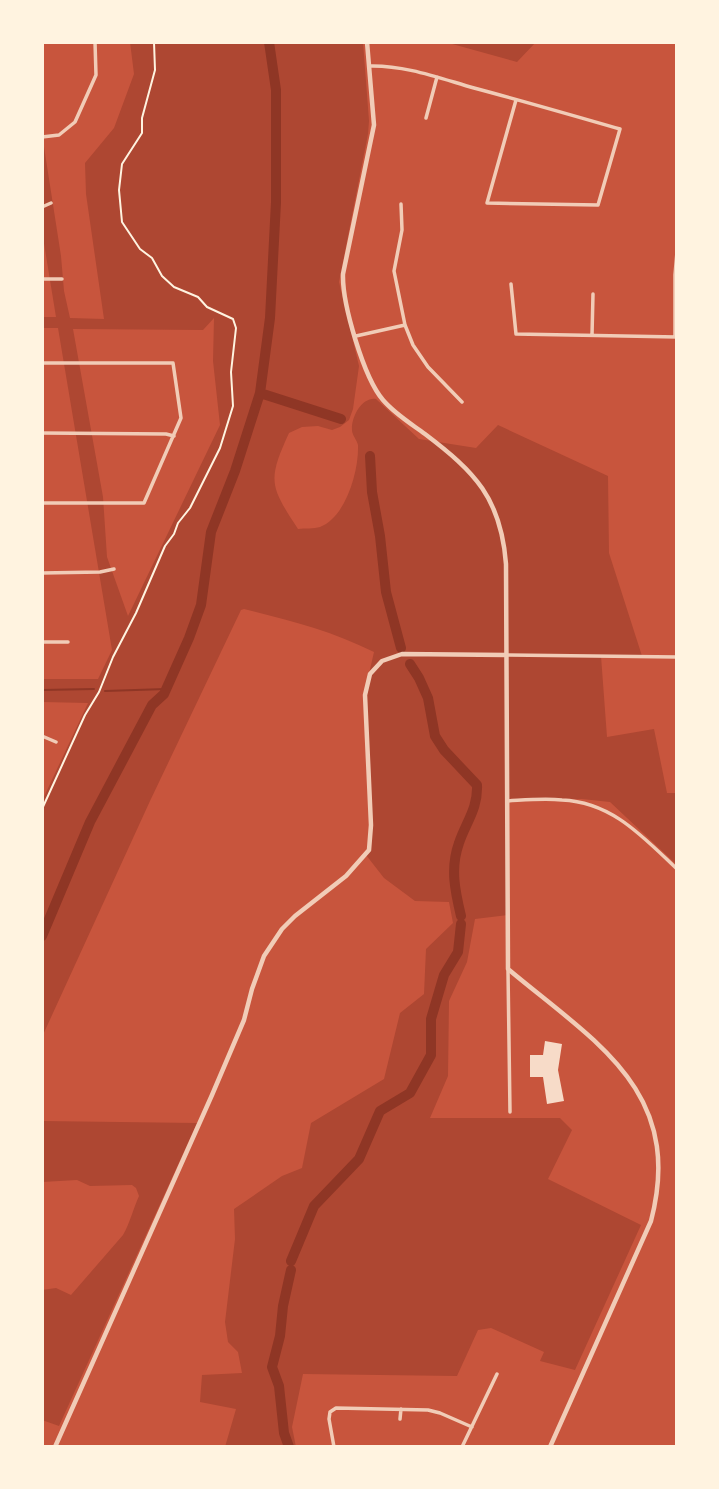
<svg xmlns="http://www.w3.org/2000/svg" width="719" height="1489" font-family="Mulish,sans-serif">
  <rect width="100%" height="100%" fill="#c8553d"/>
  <path fill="#ae4732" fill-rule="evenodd" d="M130 42H363L369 121 368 134 339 282 359 366 353 409 349 420 340 427 332 430 318 426 302 427 289 433C267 481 270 486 298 529 305 528 314 529 320 527 346 517 359 471 358 445 357 440 352 435 352 430 351 417 362 397 376 399L419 439 476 448 498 425 608 476 609 553 642 656H601L607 737 654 729 667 793H677V865L610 802 582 799 507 801 508 915 475 919 467 962 449 1001 448 1076 430 1118H560L572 1130 548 1179 641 1225 575 1370 540 1361 544 1352 491 1328 478 1330 457 1376 303 1374 292 1427 296 1447H225L236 1409 200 1402 202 1375 242 1373 238 1352 228 1342 225 1322 235 1239 234 1209 282 1176 302 1168 311 1123 384 1079 400 1013 424 994 426 949 453 923 449 902 415 901 384 878 366 855 371 843 366 687 374 652C332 631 289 620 244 609L241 610 150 801 42 1037V801L88 703 42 702V679H98L112 650 58 328H42V317H56L42 231V134L61 256 64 291 70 318 104 319 86 194 85 163 114 128 134 74ZM214 318 213 361 220 425 128 616 107 557 103 497 73 329 203 330Z
    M445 42H536L517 62Z
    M42 1121 197 1123 59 1426 42 1420V1290L56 1288 71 1295 123 1235C130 1223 133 1209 139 1196L136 1188 132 1185 90 1186 77 1180 42 1182Z"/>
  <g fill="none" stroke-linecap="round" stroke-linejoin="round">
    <path stroke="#8f3625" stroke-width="2" d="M42 690 94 689
      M105 691 166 689"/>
    <path stroke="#8f3625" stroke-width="10" d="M260 393 341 419
      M370 456 372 492 380 536 386 592 401 648
      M410 664 419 678 428 698 435 736 444 750 477 785C478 809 466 822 459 843 450 868 455 891 461 916
      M42 936 90 822 152 705 164 694 189 638 201 605 211 532 235 471 260 393 270 318 276 202V90L269 42
      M291 1261 314 1206 359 1159 380 1111 410 1093 431 1055V1019L444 975 458 952 461 924
      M289 1447 284 1433 279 1386 272 1367 280 1336 283 1306 291 1270"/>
  </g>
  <path fill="#f7dbc8" d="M545 1041 562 1044 558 1070 564 1101 547 1104 543 1077H530V1055H543Z"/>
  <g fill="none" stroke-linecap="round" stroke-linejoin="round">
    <path stroke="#fff3e0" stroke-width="2" d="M42 809 85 715 99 692 113 657 136 613 165 546 174 534 178 523 190 508 220 448 233 406 231 372 236 328 233 319 207 307 198 297 174 287 162 276 152 258 140 249 122 222 119 190 122 164 142 133V118L155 70 154 42"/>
    <path stroke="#f1ccb7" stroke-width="3.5" d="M369 66C405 65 439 78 474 88 523 101 571 115 620 129L598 205 487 203 516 100
      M426 118 437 77
      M42 137 59 135 75 122 96 75 95 42
      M401 204 402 230 394 271 405 325 413 345 428 367 462 402
      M42 207 51 203
      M42 279H62
      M511 284 516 334 677 337
      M592 335 593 294
      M356 336 405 325
      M675 337V275L677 252
      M42 363H173L181 418 144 503H42
      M42 433 166 434 174 436
      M42 573 100 572 114 569
      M42 642H68
      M506 655 677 657
      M42 736 56 742
      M507 801C525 800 544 798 562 800 612 802 643 837 677 869
      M508 971 510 1112
      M400 1419 401 1409
      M334 1447 329 1419 330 1412 336 1408 428 1410 440 1413 472 1427
      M462 1447 497 1374"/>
    <path stroke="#f1ccb7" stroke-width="4.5" d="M367 42 374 125 343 274C342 304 364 378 383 400 395 414 410 423 425 434 475 472 501 498 506 564L508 969C595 1042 685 1091 651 1221L550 1447
      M55 1447 212 1095 244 1020 252 989 264 956 282 929 295 916 346 876 369 850 371 825 365 695 370 674 382 661 402 654 506 655"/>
  </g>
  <rect width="719" height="1489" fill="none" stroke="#fff3e0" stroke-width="88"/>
</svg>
